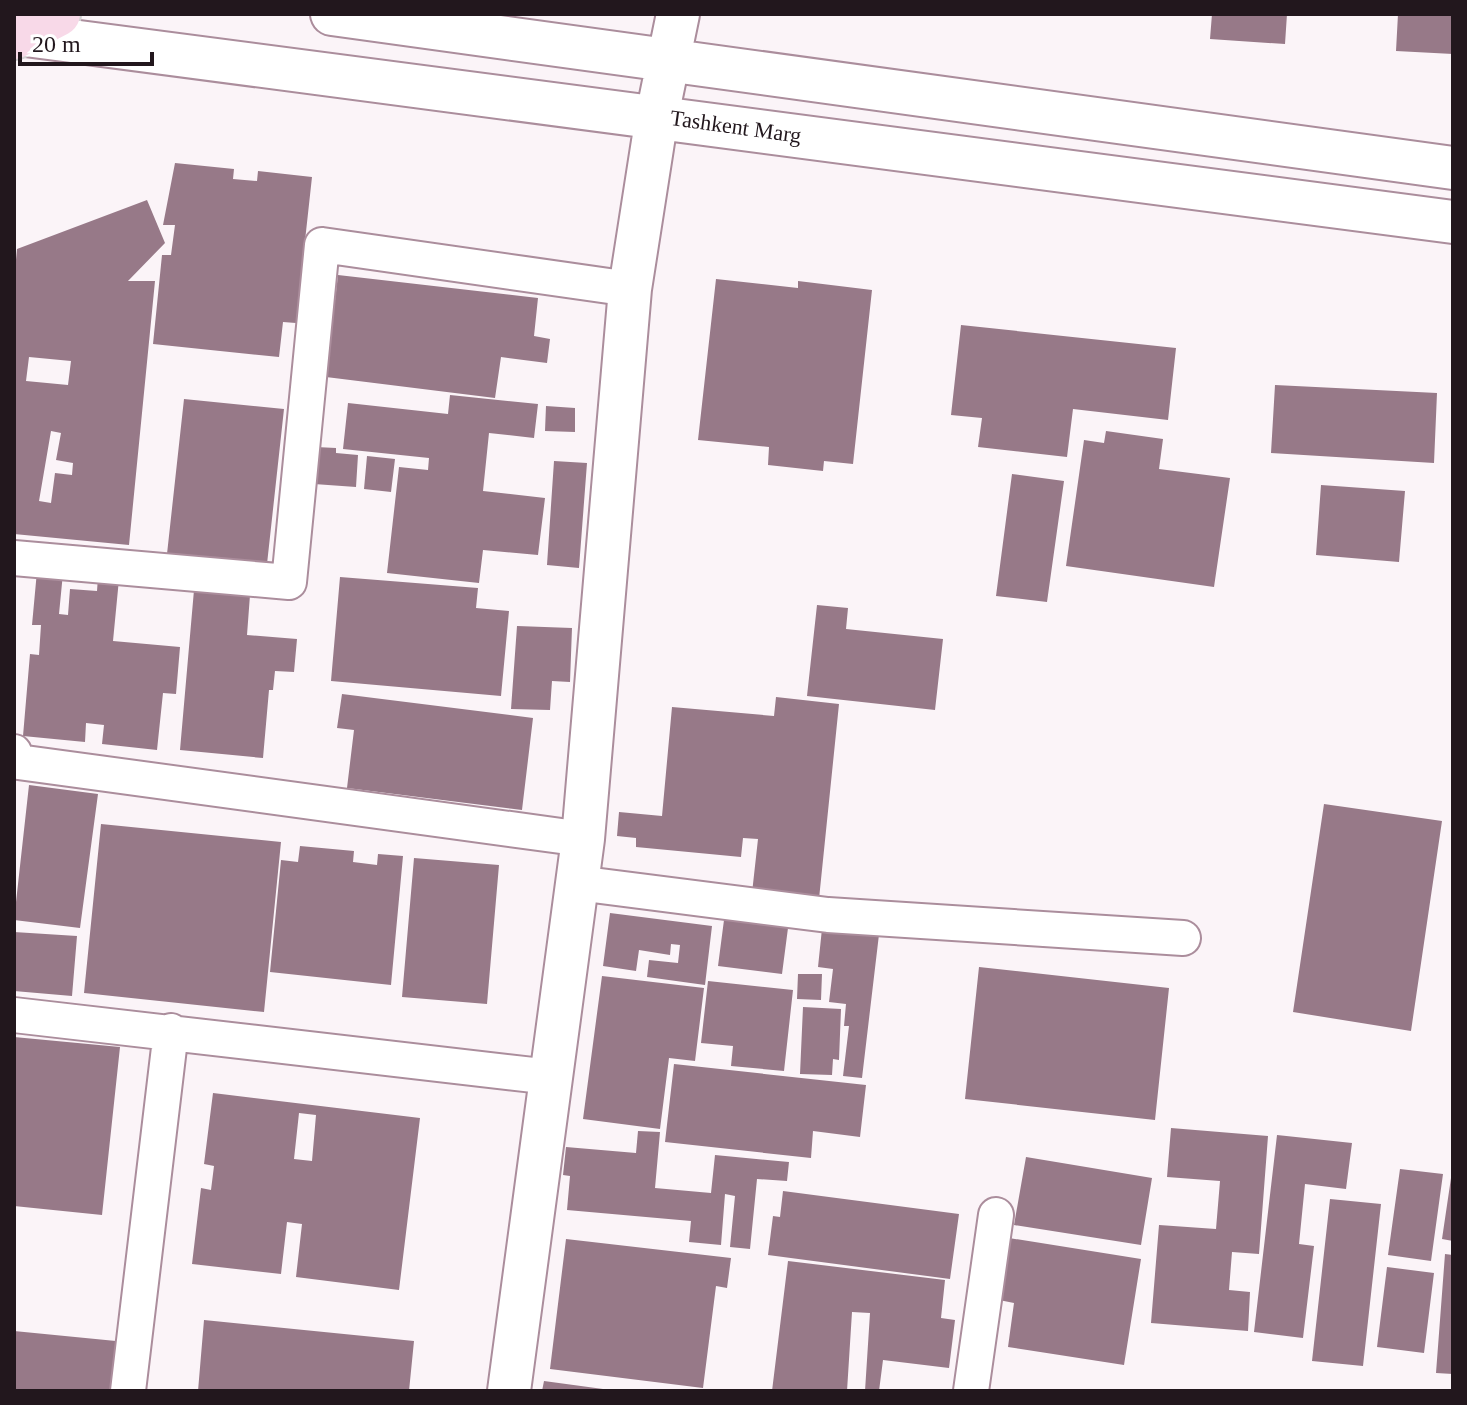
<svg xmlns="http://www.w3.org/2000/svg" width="1467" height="1405" font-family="Georgia,serif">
  <rect width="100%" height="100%" fill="#fbf4f8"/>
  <path fill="#977988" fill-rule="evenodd" d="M1212 14H1287L1285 44 1210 39Z
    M1398 14H1453V54L1396 51Z
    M175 163 234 169 233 179 257 181 258 171 312 177 296 323 283 322 279 357 153 344 162 255H171L175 225H163Z
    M147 200 165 243 128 281H155L129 545 14 534V281L17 249ZM29 357 71 361 68 385 26 381ZM51 431 61 433 56 460 73 463 72 475 55 473 51 503 39 501Z
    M338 275 538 298 534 336 550 339 547 363 501 357 495 398 326 377Z
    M716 279 798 288V281L872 290 853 464 824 461 823 471 768 465 769 447 698 440Z
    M961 325 1176 348 1168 420 1073 409 1067 457 978 447 982 418 951 415Z
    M1275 385 1437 393 1434 463 1271 453Z
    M450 395 538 404 534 438 489 433 483 491 545 498 538 555 483 550 479 583 387 573 399 467 428 470 429 458 343 449 348 403 448 414Z
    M184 399 284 409 267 564 167 554Z
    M546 406 575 408V432L545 431Z
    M1106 431 1163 439 1159 469 1230 478 1214 587 1066 566 1084 440 1104 443Z
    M316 447 336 448V453L358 455 356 487 314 484Z
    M367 456 395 459 391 492 364 489Z
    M554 461 587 463 579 568 547 565Z
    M1012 474 1064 481 1047 602 996 596Z
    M1321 485 1405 491 1399 562 1316 555Z
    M37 571 63 573 59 614 68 615 70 589 97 591 98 577 119 579 113 641 180 647 176 694 163 693 157 750 102 744 104 725 86 723 85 742 23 736 30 654 39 655 41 625H32Z
    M340 577 478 588 476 608 509 611 501 696 331 681Z
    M194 590 250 595 247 635 297 639 294 672 275 671 273 690H269L263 758 180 750Z
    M817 605 848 608 846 629 943 639 935 710 807 696Z
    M517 626 572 628 570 682 552 681 550 710 511 709Z
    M342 694 533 718 522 810 347 788 354 730 337 728Z
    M776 697 839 704 819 899 752 893 758 839 743 838 741 857 636 847V838L617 836 619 812 662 816 672 707 774 716Z
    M29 785 98 794 80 928 14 920Z
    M1324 804 1442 821 1411 1031 1293 1012Z
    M101 824 281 842 264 1012 84 993Z
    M300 846 354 851 353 862 377 865 378 854 403 856 391 985 270 972 281 860 298 862Z
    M414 858 499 865 487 1004 402 997Z
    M610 913 712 926 705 985 647 977 649 960 678 963 680 945 671 944 670 955 639 950 636 971 603 966Z
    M823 919 880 926 862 1078 843 1076 849 1026H844L846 1004 829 1002 833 969 818 967Z
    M724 920 788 928 782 974 718 966Z
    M14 932 77 936 72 996 14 991Z
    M979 967 1169 988 1155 1120 965 1099Z
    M798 974H822L821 1000 797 999Z
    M602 976 704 988 695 1061 669 1058 660 1129 583 1119Z
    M708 981 793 990 784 1071 731 1066 733 1046 701 1043Z
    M803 1007 841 1009 839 1060 833 1059 832 1075 800 1074Z
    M14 1037 120 1047 102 1215 14 1206Z
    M674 1064 866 1085 860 1137 813 1131 811 1158 665 1142Z
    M213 1093 420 1118 399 1290 296 1277 302 1224 287 1222 281 1274 192 1264 201 1188 211 1190 214 1166 204 1164ZM299 1113 316 1115 312 1161 294 1159Z
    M1171 1128 1268 1136 1259 1254 1232 1252 1229 1290 1250 1292 1248 1331 1151 1323 1159 1225 1216 1229 1220 1181 1167 1177Z
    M638 1131 660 1132 655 1188 711 1193 715 1155 789 1162 787 1181 757 1179 750 1249 730 1247 735 1196 725 1194 721 1245 689 1242 691 1221 567 1210 570 1176 563 1175 566 1147 636 1153Z
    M1277 1135 1352 1143 1346 1189 1305 1184 1299 1244 1314 1246 1303 1338 1254 1332Z
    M1026 1157 1152 1178 1141 1245 1014 1225Z
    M1400 1169 1443 1174 1431 1261 1388 1255Z
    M1451 1178H1453V1241L1442 1239Z
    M783 1191 959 1214 950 1279 768 1255 773 1216 780 1217Z
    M1330 1199 1381 1204 1363 1366 1312 1361Z
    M1009 1238 1141 1259 1124 1365 1008 1347 1014 1303 999 1300Z
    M566 1239 731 1258 727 1288 716 1286 703 1388 550 1369Z
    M1445 1254 1453 1255V1374L1436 1373Z
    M788 1261 945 1280 941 1318 955 1320 949 1368 883 1360 879 1391H865L870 1313 852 1312 847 1391H772Z
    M1387 1267 1434 1273 1424 1353 1377 1347Z
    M204 1320 414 1341 409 1391H198Z
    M14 1331 126 1342 122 1391H14Z
    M544 1381 603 1389V1391H542Z"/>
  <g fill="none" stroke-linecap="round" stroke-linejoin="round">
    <g stroke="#ab8d9c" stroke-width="38">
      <path id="minor" d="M14 558 289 582 322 245 630 289
        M14 752 18 762 583 839
        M577 883 828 915 1183 938
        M14 1015 551 1077
        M128 1391 171 1031
        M971 1391 996 1215"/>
    </g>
    <g stroke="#ab8d9c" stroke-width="46">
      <path id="tertiary" d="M332 14 1453 168
        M18 34 1453 222
        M509 1391 583 839 630 289 657 116 678 14"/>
    </g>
    <g stroke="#d3d1d2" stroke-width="48">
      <path id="primary" d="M14 37 58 14"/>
    </g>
    <use href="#minor" stroke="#fff" stroke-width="34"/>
    <use href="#tertiary" stroke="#fff" stroke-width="42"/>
    <use href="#primary" stroke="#f8d9e8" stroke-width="44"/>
  </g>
  <g text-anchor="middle" stroke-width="6" stroke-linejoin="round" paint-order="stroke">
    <g font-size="22" fill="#22171d" stroke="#fff">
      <text transform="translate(736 126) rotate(8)" y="8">Tashkent Marg</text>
    </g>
  </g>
  <rect width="1467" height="1405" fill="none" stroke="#22171d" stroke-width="32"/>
  <path d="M20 52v12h132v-12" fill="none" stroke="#22171d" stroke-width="4"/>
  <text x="32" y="52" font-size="24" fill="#22171d" stroke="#ffffff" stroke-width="6" paint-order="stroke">20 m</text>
</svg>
